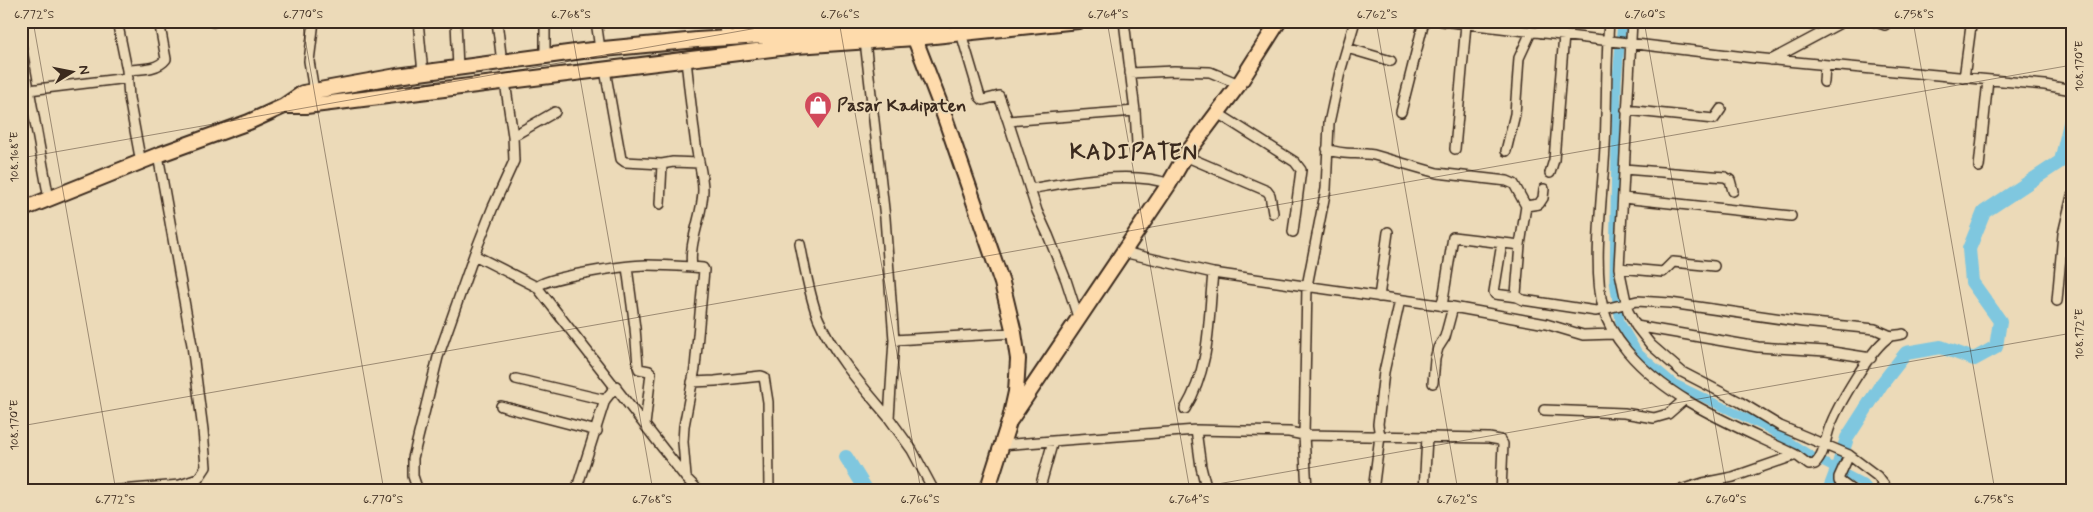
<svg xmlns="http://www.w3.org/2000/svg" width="2093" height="512" font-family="Mynerve,sans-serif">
  <rect width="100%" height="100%" fill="#ecdab8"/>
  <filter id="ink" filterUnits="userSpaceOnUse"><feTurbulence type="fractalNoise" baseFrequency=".02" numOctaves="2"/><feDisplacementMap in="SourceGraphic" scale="10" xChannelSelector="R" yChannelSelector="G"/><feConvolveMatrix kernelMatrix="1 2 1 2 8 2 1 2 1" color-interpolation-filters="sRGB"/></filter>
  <g filter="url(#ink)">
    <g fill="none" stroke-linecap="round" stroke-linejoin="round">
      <path stroke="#7fc7df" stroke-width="9" d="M1622 21 1617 80 1614 281 1620 322 1638 353 1673 383 1769 429 1813 457 1864 484 1870 491"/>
      <path stroke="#7fc7df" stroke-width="14" d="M846 457 867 491
        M1829 491 1837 470 1847 438 1881 385 1906 353 1941 347 1974 359 1996 347 2000 321 1972 282 1969 249 1984 212 2061 161 2072 115"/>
      <g stroke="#3b2a1e" stroke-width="12">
        <path id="minor" d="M117 21 127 70 129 98 141 163
          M314 21 309 61 314 91
          M418 21 423 73
          M456 21 458 69
          M497 21 502 63
          M545 21V56
          M596 21 600 49
          M724 21 727 39
          M807 21 809 34
          M1442 21 1754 58 2045 85 2072 90
          M1609 21C1606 63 1607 104 1605 146 1603 193 1592 263 1603 308 1607 323 1617 339 1627 351 1670 402 1737 426 1796 455
          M1632 21 1619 268 1628 311 1636 326 1651 345 1682 372 1740 402 1780 426 1849 455 1877 476 1889 491
          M1873 21 1885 25
          M213 22V21
          M961 33 980 97 983 100 999 96 1008 121
          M1541 33 1543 21
          M865 41 885 218 894 340 889 418 912 450 934 491
          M21 45 49 199
          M1347 48 1391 61
          M686 60C689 88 692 116 696 145 698 160 703 175 703 190 703 216 688 242 692 267L703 268 704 270 695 368 684 426 683 442 686 477
          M1771 60 1844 21
          M127 70C139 69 158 70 166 59L159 21
          M605 70 621 159 625 162 662 164 660 204
          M1130 73 1174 71 1210 72 1239 84
          M1964 78 1971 26
          M505 82 513 136 514 161 493 207 474 255 537 287 686 478 699 491
          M1824 82 1825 65
          M29 90 128 78
          M1626 110 1714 119 1721 109
          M1135 111 1137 144
          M1401 112 1424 21
          M1219 114 1295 162 1301 170 1293 232
          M513 136 555 112
          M1327 149C1344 156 1356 152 1374 155L1437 173 1507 181 1514 184 1526 206 1539 204 1543 198 1544 189
          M1455 149 1466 24
          M1506 151 1515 114 1519 58 1531 32
          M1185 156 1267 191 1270 195 1273 213
          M662 164 673 162 699 163
          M1979 167 1988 80
          M1624 169 1725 177 1730 180 1733 191
          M1550 173 1554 160 1564 35
          M1030 189C1067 182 1134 170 1169 184
          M1623 198 1791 216
          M1502 243 1494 292 1495 294 1517 297
          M800 244C805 268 809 294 818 318 834 355 863 387 889 418
          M1520 245 1516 294 1517 297 1523 300 1596 311 1637 301 1670 303 1803 322 1875 329 1891 336
          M1123 252 1213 273 1453 307 1546 324 1583 335 1614 334
          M627 267 635 328 638 366 639 369 649 371 651 373 645 425
          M1619 268 1663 272 1673 262 1714 266
          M537 287C545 277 630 265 646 265 661 265 677 266 692 267
          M1379 297 1388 232
          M2057 301 2063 234 2072 196
          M1442 306 1453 237 1520 245 1526 206
          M1079 320 1066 280 1048 235 1037 211 1008 121 1135 111 1124 21
          M1636 326 1758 347 1826 351 1871 358
          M894 340 1014 333
          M516 379 605 400
          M692 382 715 381 761 376 764 377 768 402 769 491
          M1433 383 1435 359 1438 348 1445 337 1453 307
          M501 406 597 431
          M1185 409C1211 366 1208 321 1213 273
          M1544 410 1624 413 1654 418 1668 414 1684 400
          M1196 430 1201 467 1207 491
          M1000 445 1196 430 1289 432 1304 435 1489 438 1500 440 1503 444 1501 491
          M1849 455 1839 477V481L1853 491
          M532 490 533 491
          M109 491 180 485 198 479 206 467 203 430 192 345 158 155
          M418 491 413 476V458L438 357 474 255
          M576 491 605 400 616 386
          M1039 491 1053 441
          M1307 491 1304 435 1307 286 1326 189 1329 123 1340 72 1355 21
          M1373 491 1380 436 1378 424 1384 372 1400 300
          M1424 491 1427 437
          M1677 491 1703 483 1733 477 1796 455 1809 465 1815 464C1824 455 1825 441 1829 429 1836 409 1872 345 1891 336 1895 335 1899 335 1903 334"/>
      </g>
      <g stroke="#3b2a1e" stroke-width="18">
        <path id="primary" d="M284 106H306L796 46 915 38 1078 21
          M21 210 158 155 249 122 284 106 303 93 397 76 583 51 697 40 910 27 946 21
          M1011 419 1169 184 1185 156 1239 84 1279 21"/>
      </g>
      <g stroke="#3b2a1e" stroke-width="18">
        <path id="trunk" d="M908 21 942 109 1002 283 1014 333 1018 359 1016 392 1010 419 987 491"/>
      </g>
      <use href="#minor" stroke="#ecdab8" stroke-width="9"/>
      <use href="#primary" stroke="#fedbac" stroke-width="14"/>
      <use href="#trunk" stroke="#fedbac" stroke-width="14"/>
    </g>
  </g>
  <path fill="none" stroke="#3b2a1e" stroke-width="1" stroke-opacity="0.45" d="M33 21 116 491M302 21 384 491M570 21 653 491M839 21 921 491M1107 21 1190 491M1376 21 1458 491M1644 21 1727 491M1913 21 1995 491M21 158 797 21M21 426 2072 65M1178 491 2072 333"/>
  <defs>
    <g id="shop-pin" transform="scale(1.4375)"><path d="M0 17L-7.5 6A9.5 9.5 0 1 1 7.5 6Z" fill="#d1495b" stroke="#ecdab8"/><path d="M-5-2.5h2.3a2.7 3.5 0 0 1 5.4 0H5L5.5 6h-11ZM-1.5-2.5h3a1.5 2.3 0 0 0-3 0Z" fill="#fff"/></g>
  </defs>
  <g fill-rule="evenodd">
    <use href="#shop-pin" x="818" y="105"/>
  </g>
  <g text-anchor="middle" stroke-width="4" stroke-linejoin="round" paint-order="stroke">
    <g font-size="18" font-weight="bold" fill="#3b2a1e" stroke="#ecdab8" text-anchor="start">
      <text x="837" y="111">Pasar Kadipaten</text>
    </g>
    <g font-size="22" font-weight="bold" letter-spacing="1" fill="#3b2a1e" stroke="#ecdab8">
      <text x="1134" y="159">KADIPATEN</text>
    </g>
  </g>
  <rect width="2093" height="512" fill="none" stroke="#ecdab8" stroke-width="55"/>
  <g transform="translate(72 72) rotate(80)" stroke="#ecdab8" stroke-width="4" paint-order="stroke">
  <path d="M0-4L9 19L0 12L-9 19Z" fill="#3b2a1e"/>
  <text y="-8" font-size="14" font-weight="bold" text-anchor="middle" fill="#3b2a1e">N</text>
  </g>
  <rect x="28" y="28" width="2038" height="456" fill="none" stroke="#3b2a1e" stroke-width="2"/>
  <g font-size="12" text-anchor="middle" fill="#3b2a1e">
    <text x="34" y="18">6.772°S</text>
    <text x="303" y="18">6.770°S</text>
    <text x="571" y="18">6.768°S</text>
    <text x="840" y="18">6.766°S</text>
    <text x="1108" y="18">6.764°S</text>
    <text x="1377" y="18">6.762°S</text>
    <text x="1645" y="18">6.760°S</text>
    <text x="1914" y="18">6.758°S</text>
    <text transform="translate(2079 66) rotate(-90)" y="4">108.170°E</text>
    <text transform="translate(14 157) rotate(-90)" y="4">108.168°E</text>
    <text transform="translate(2079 334) rotate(-90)" y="4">108.172°E</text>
    <text transform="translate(14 425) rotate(-90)" y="4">108.170°E</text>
    <text x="115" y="503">6.772°S</text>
    <text x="383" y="503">6.770°S</text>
    <text x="652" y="503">6.768°S</text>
    <text x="920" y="503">6.766°S</text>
    <text x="1189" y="503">6.764°S</text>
    <text x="1457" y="503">6.762°S</text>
    <text x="1726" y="503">6.760°S</text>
    <text x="1994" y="503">6.758°S</text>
  </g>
</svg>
